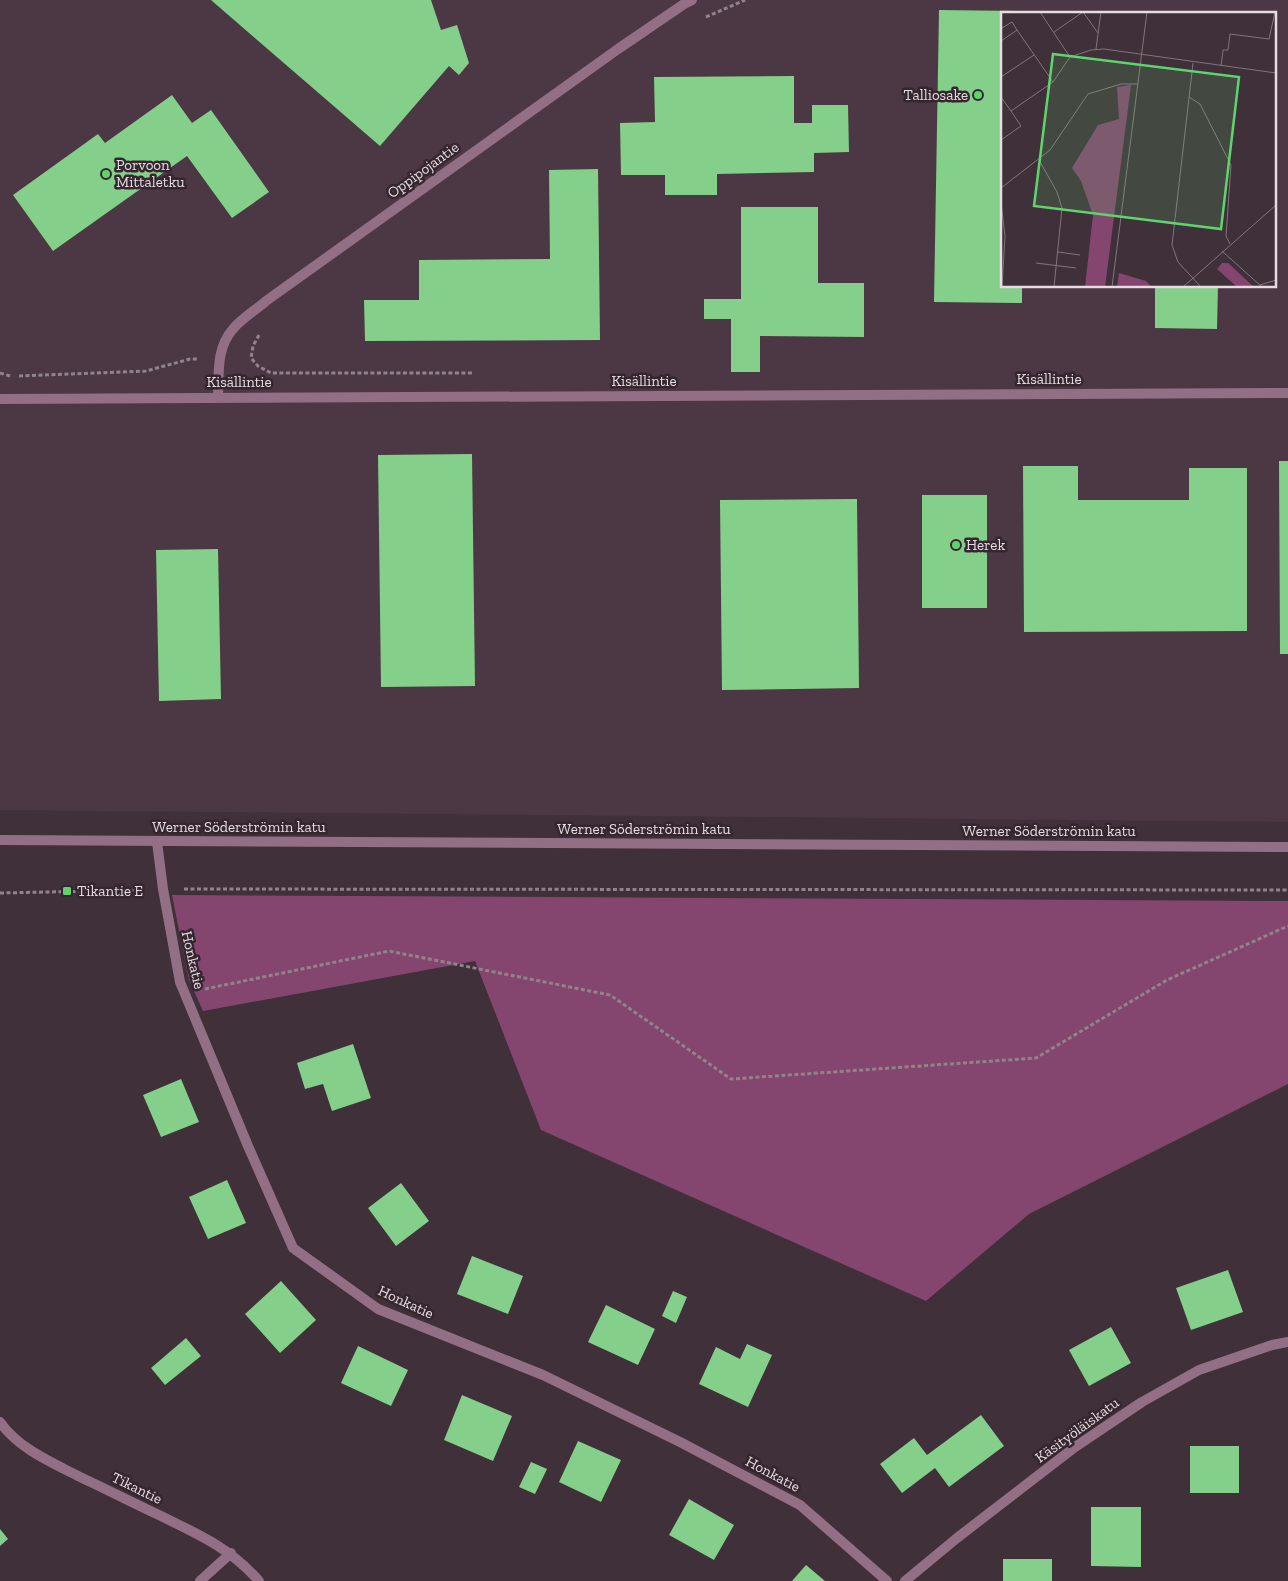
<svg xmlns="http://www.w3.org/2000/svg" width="1288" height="1581" font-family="'Zilla Slab',serif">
  <rect width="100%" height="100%" fill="#3f303a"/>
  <path fill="#4c3744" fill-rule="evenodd" d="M0 0H1288V822L0 810ZM1002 14H1274V286H1002Z"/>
  <path fill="#84456f" d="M172 895 1288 901V1084L1029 1214 926 1301 541 1130 475 961 203 1011 189 980Z"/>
  <path fill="#84cf89" d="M211 0H431L441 30 457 25 469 63 459 75 449 66 380 146Z
    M939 10 1027 11V14H1002V286H1022V303L934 302Z
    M794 76V123H812V105H848L849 152 814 153V172L717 174V195H665V175H621L620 123 655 122 654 77Z
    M172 95 192 123 211 110 269 192 232 218 187 156 53 251 13 195 98 134 105 143Z
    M598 169 600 340 365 341 364 300H419V260L550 259 549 170Z
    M741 207H818V283H864V337L760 336V372H731V319H704V299H741Z
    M1155 286H1218L1217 329 1155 328Z
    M472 454 475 686 381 687 378 455Z
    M1279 461H1288V654H1280Z
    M1023 466H1078V500H1189V468H1247V631L1024 632Z
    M922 495H987V608H922Z
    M857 499 859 688 722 690 720 500Z
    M218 549 221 699 159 701 156 550Z
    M353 1044 371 1098 332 1111 323 1084 305 1089 297 1063Z
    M181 1079 199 1122 161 1137 143 1095Z
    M227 1180 246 1223 208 1239 189 1197Z
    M401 1183 429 1221 396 1246 368 1208Z
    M472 1256 523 1276 508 1314 457 1294Z
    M1228 1270 1243 1312 1191 1330 1176 1288Z
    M281 1281 316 1320 280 1353 245 1314Z
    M673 1291 687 1297 676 1323 662 1316Z
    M606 1305 655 1329 638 1365 588 1342Z
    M1111 1327 1131 1363 1089 1386 1069 1350Z
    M186 1338 201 1356 165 1385 151 1368Z
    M747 1344 772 1355 748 1407 699 1384 716 1347 740 1359Z
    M358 1346 408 1370 391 1406 341 1383Z
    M462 1395 512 1416 493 1461 444 1440Z
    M981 1415 1004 1446 949 1487 935 1468 902 1493 880 1464 914 1438 927 1455Z
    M578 1441 621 1460 601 1502 559 1482Z
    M1190 1446H1239V1493H1190Z
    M531 1462 547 1469 535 1494 519 1487Z
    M689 1499 734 1525 714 1560 669 1535Z
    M1091 1507H1141V1567L1091 1566Z
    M0 1529 8 1539 0 1546Z
    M1003 1559H1052V1581H1003Z
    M806 1565 825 1581H792Z"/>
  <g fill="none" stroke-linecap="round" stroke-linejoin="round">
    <path stroke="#90848c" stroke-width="3" stroke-dasharray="4 2.5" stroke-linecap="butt" d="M706 17 745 0
      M259 335 253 346 251 358 258 366 271 373H472
      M0 373 10 376
      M19 376 146 371 190 359H198
      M184 889 1288 890
      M0 893 142 890
      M205 989 389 951 610 995 731 1079 1036 1058 1167 980 1288 926"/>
    <path stroke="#936f86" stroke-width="10" d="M218 397C219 374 216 348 233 329 242 318 256 310 266 301L618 49 684 4 692 0
      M0 399 1288 393
      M157 842 163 889 180 982 248 1146 293 1248 378 1309 543 1375 680 1442 800 1505 887 1581
      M0 1422C18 1448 51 1462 78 1476 106 1489 133 1503 161 1516 200 1535 230 1548 259 1581
      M200 1581 231 1553
      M905 1581 957 1538 1075 1447 1142 1402 1199 1370 1272 1345 1288 1342"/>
    <path stroke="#936f86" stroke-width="10" d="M0 840 1288 847"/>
  </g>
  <g fill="#5ed56c" stroke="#35262f" stroke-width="2">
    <circle cx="978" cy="95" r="5"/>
    <circle cx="106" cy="174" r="5"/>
    <circle cx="956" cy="545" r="5"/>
    <rect x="62" y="886" width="10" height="10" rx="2.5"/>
  </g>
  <g text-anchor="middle" stroke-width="5" stroke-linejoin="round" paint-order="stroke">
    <g font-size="15" fill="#e6dce2" stroke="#35262f" text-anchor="start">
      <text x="968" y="100" text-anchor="end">Talliosake</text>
      <text x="116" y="170">Porvoon<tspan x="116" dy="17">Mittaletku</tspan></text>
      <text x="966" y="550">Herek</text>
      <text x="77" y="896">Tikantie E</text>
    </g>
    <g font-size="15" fill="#e6dce2" stroke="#35262f">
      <text transform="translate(423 170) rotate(-36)" y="5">Oppipojantie</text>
      <text x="1049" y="384">Kisällintie</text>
      <text x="644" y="386">Kisällintie</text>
      <text x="239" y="387">Kisällintie</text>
      <text x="239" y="832">Werner Söderströmin katu</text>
      <text x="644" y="834">Werner Söderströmin katu</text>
      <text x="1049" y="836">Werner Söderströmin katu</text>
      <text transform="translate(193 960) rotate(77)" y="5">Honkatie</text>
      <text transform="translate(406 1302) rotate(25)" y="5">Honkatie</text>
      <text transform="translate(1077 1430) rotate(-36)" y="5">Käsityöläiskatu</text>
      <text transform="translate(773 1474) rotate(28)" y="5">Honkatie</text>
      <text transform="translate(137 1488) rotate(26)" y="5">Tikantie</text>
    </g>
  </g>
  <g transform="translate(1001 12)">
    <rect width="275" height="275" fill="#3f303a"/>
    <path d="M130 73 104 275H84L92 203 80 169 71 156 97 113 118 107 116 75ZM221 251H227L253 275H236L216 257ZM118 261 145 269 151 275H116Z" fill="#84456f"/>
    <path fill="none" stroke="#82757d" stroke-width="1" d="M39 0 69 45M1 16 11 10 16 18M53 20 82 0 97 21M0 29 16 18 52 70M95 37 100 0M192 51 171 233 177 250 200 275M220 54 222 38H227L229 22 268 27 274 0M0 65 33 43M0 85 10 99M188 85 199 92 230 153 225 224 229 232M0 128 20 114 10 99 52 70 69 45 90 38 103 37 275 61M38 148 56 180 61 196 53 275M0 176 49 138 87 82 120 72H137M0 191 4 224 1 275M221 239 261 275M57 240 79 243M35 251 75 256M259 273 275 268M111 275 146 0M182 275 275 193"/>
    <path fill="#5ed56c" fill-opacity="0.15" stroke="#5ed56c" stroke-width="2.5" d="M52 42 238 65 220 217 33 194Z"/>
    <rect width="275" height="275" fill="none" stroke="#e6dce2" stroke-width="2.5"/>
  </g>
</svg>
